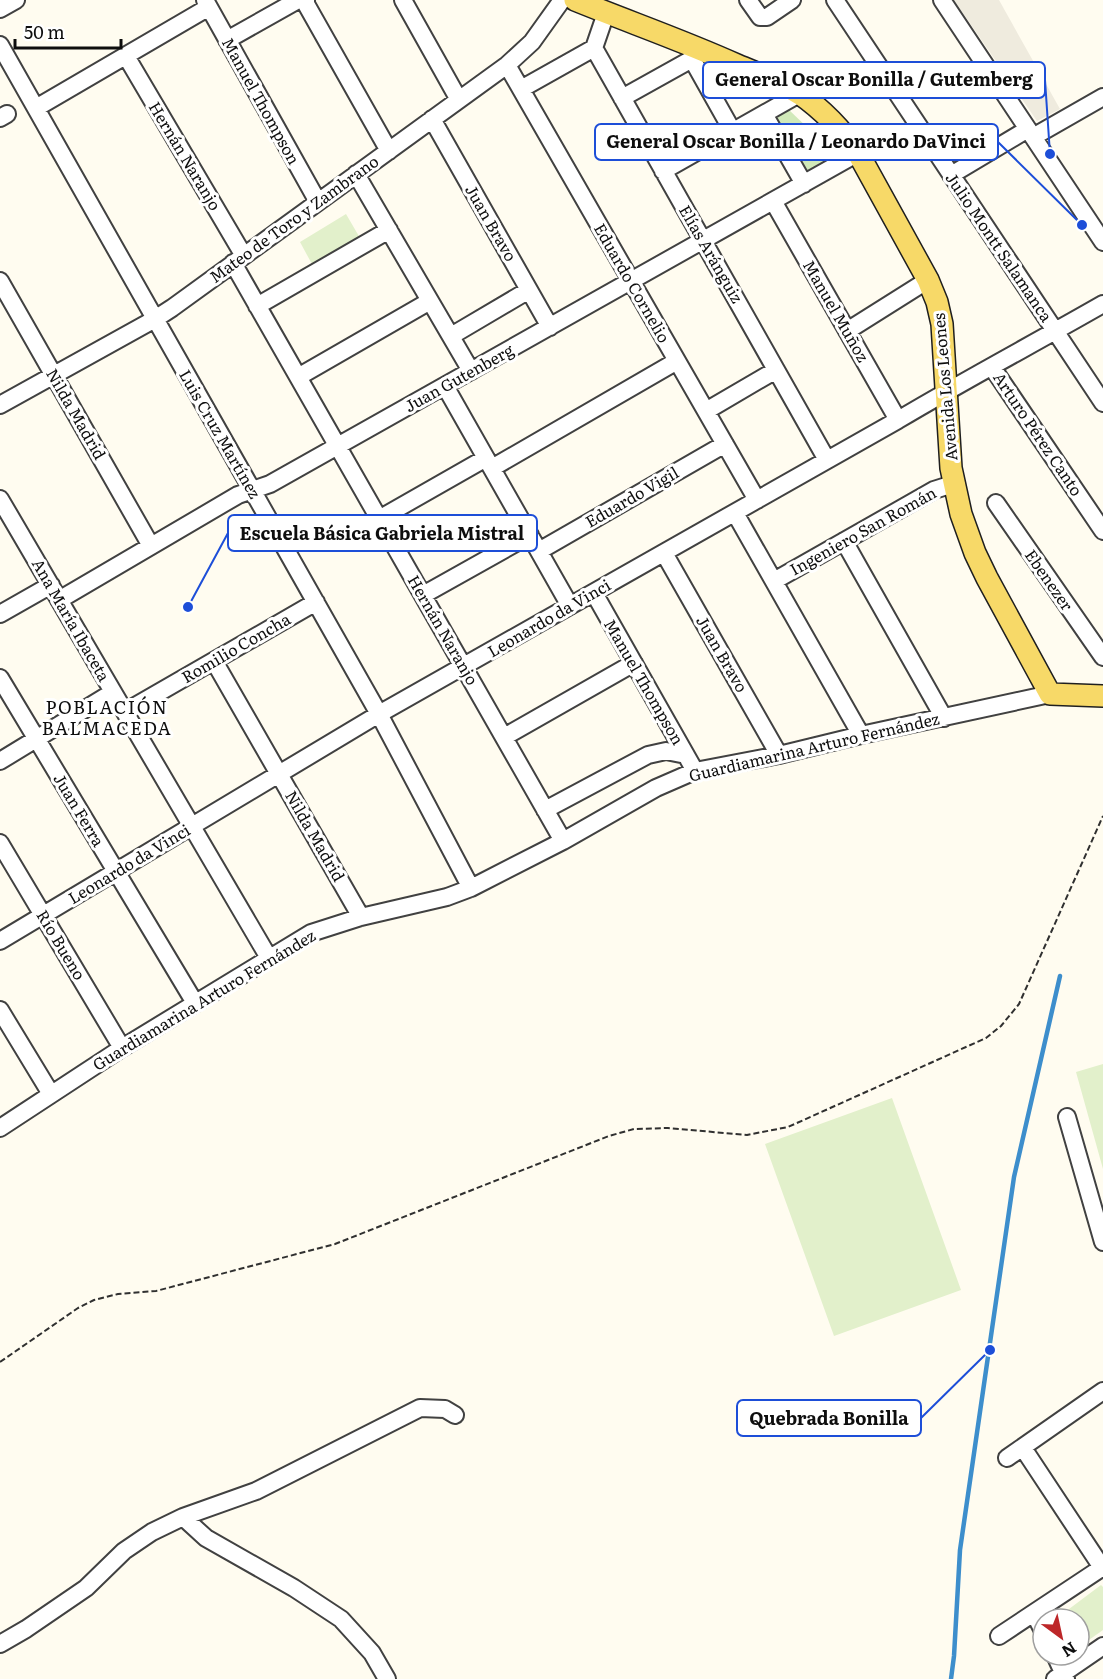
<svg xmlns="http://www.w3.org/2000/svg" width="1103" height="1679" font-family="Literata,serif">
  <rect width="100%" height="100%" fill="#fffcf0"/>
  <path fill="#d1e9b9" d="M788 109 835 154 836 161 805 177 778 124 777 118 779 113Z"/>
  <path fill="#e2f0cb" d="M346 214 360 238 313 266 300 242Z
    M1103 1064V1169L1076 1072Z
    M892 1098 961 1290 834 1336 765 1144Z
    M1101 1585 1103 1587V1630L1079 1647V1619H1058L1057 1618Z"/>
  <path fill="#efebde" d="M954 0H999L1060 109 1037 121Z"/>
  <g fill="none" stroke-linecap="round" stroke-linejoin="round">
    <path stroke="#3d8ecc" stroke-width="4.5" d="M951 1679 954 1656 960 1550 1014 1177 1060 976"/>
    <g stroke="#414141" stroke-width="20">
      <path id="minor" d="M205 0 318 202
        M306 0V4L389 151
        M403 0 459 100
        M748 0 760 17H767L792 0
        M835 0 1103 403
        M942 0 1103 242
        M0 9 16 0
        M227 40 298 0
        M0 45 379 714 471 888
        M594 48 827 460
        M126 56 244 256
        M692 59 733 132
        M507 65 757 500
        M521 89 594 48 606 13
        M622 98 692 59 696 47
        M36 108 209 7
        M764 114 804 184
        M0 118 7 114
        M432 119 550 327
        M1033 137 1103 97
        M663 171 799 94
        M356 174 471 371
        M951 175 1028 129
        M773 201 898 420
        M233 263 563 841
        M0 281 151 546
        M257 306 389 230
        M847 331 928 280
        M451 336 529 290
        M992 367 1103 531
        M298 377 430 301
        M445 386 570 606
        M0 405 155 319 172 308 507 65 532 42 562 0
        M706 411 776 370
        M492 468 677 361
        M0 499 269 958
        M996 503 1103 657
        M735 513 861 735
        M379 519 486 458
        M844 541 944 718
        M539 551 725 444
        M664 553 779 755
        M774 581 934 490 953 484
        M594 593 695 771
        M423 595 530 535
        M59 600 238 495 270 484 858 153
        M0 614 51 585
        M214 661 361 917
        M0 678 195 1003
        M125 712 316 602
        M504 737 634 663
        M0 761 113 692
        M545 810 648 755 666 751 686 755
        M0 843 122 1048
        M0 941 379 714 898 420C965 380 1035 343 1103 304
        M0 1010 51 1094
        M1067 1117 1103 1242
        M0 1128 122 1048 311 933 361 917 447 897 471 888 563 841 656 788 695 771 779 755 861 735 1050 694
        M1023 1448 1103 1569
        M1007 1458 1103 1391
        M183 1517 206 1538 294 1588 341 1619 372 1653 387 1679
        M1034 1613 1043 1631
        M999 1636 1103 1567
        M0 1644 26 1629 86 1588 124 1551 152 1532 183 1517 256 1491 420 1408 445 1409 455 1415
        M1055 1655 1066 1679
        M1055 1679 1103 1646"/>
    </g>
    <g stroke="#1f1f1f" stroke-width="24">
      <path id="major" d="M575 0C629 22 684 41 737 65 758 74 781 82 800 94 823 110 842 130 858 153L928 280 937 302 942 324 951 468 961 514 975 553 987 578 1050 694 1103 696"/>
    </g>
    <path stroke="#303030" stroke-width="2" stroke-dasharray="6 3" stroke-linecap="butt" d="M0 1362 78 1308 94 1300 118 1294 156 1291 335 1244 609 1136 634 1129 668 1128 747 1135 788 1127 986 1038 1001 1026 1019 1004 1103 816"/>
    <use href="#minor" stroke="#fff" stroke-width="16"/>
    <use href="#major" stroke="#f7d968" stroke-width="21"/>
  </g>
  <g text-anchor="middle" stroke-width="6" stroke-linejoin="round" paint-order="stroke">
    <g font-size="16" fill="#0e0e0e" stroke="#fff">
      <text transform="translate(261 101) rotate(61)" y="6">Manuel Thompson</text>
      <text transform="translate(185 156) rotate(59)" y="6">Hernán Naranjo</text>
      <text transform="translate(294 219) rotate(-36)" y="6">Mateo de Toro y Zambrano</text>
      <text transform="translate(491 223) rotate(60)" y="6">Juan Bravo</text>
      <text transform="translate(999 247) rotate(56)" y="6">Julio Montt Salamanca</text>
      <text transform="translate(711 254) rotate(60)" y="6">Elías Aránguiz</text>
      <text transform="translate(632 283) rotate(60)" y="6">Eduardo Cornelio</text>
      <text transform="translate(836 311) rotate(60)" y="6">Manuel Muñoz</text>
      <text transform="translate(459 378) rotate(-29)" y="6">Juan Gutenberg</text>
      <text transform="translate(945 387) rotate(-95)" y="6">Avenida Los Leones</text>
      <text transform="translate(76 414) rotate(60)" y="6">Nilda Madrid</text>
      <text transform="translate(220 434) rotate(60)" y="6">Luis Cruz Martínez</text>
      <text transform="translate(1038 434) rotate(56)" y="6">Arturo Pérez Canto</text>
      <text transform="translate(632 497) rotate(-30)" y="6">Eduardo Vigil</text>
      <text transform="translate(863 531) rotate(-29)" y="6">Ingeniero San Román</text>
      <text transform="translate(1049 580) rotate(55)" y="6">Ebenezer</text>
      <text transform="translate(549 618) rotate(-30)" y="6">Leonardo da Vinci</text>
      <text transform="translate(71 620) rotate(60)" y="6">Ana María Ibaceta</text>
      <text transform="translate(443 630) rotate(60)" y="6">Hernán Naranjo</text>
      <text transform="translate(236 648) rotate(-30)" y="6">Romilio Concha</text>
      <text transform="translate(722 654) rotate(60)" y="6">Juan Bravo</text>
      <text transform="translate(644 682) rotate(60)" y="6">Manuel Thompson</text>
      <text transform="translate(814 747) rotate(-13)" y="6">Guardiamarina Arturo Fernández</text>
      <text transform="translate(79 810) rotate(59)" y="6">Juan Ferra</text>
      <text transform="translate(315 836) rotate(60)" y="6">Nilda Madrid</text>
      <text transform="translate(129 864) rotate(-31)" y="6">Leonardo da Vinci</text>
      <text transform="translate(61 945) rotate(59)" y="6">Río Bueno</text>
      <text transform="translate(204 1000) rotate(-31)" y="6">Guardiamarina Arturo Fernández</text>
    </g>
    <g font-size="18" letter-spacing="1.5" fill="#0e0e0e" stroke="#fff">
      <text x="107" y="714">POBLACIÓN<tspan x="107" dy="21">BALMACEDA</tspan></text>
    </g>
  </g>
  <path fill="none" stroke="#1d4ed8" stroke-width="2" d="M1050 154L1045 80M1082 225L998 142M188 607L228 533M990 1350L921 1418"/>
  <g fill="#1d4ed8" stroke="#fff" stroke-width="2">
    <circle cx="1050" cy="154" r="6"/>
    <circle cx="1082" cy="225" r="6"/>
    <circle cx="188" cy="607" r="6"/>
    <circle cx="990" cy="1350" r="6"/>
  </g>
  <g fill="#fff" stroke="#1d4ed8" stroke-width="2">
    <rect x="703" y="62" width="342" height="36" rx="6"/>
    <rect x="595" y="124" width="403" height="36" rx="6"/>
    <rect x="228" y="515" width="309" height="36" rx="6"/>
    <rect x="737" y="1400" width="184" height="36" rx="6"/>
  </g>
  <g font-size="18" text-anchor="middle" font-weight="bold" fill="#0e0e0e">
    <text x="874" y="86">General Oscar Bonilla / Gutemberg</text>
    <text x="796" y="148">General Oscar Bonilla / Leonardo DaVinci</text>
    <text x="382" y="540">Escuela Básica Gabriela Mistral</text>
    <text x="829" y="1425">Quebrada Bonilla</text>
  </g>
  <g transform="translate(1061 1637) rotate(147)"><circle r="28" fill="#ffffff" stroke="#9f9f9f" stroke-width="1.5"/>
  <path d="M0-4.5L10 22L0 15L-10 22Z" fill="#bd2729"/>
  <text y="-9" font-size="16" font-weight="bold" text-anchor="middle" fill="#0e0e0e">N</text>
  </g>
  <path d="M15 39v9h106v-9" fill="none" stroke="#0e0e0e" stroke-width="3"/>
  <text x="24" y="39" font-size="18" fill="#0e0e0e" stroke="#ffffff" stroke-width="4.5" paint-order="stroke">50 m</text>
</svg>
